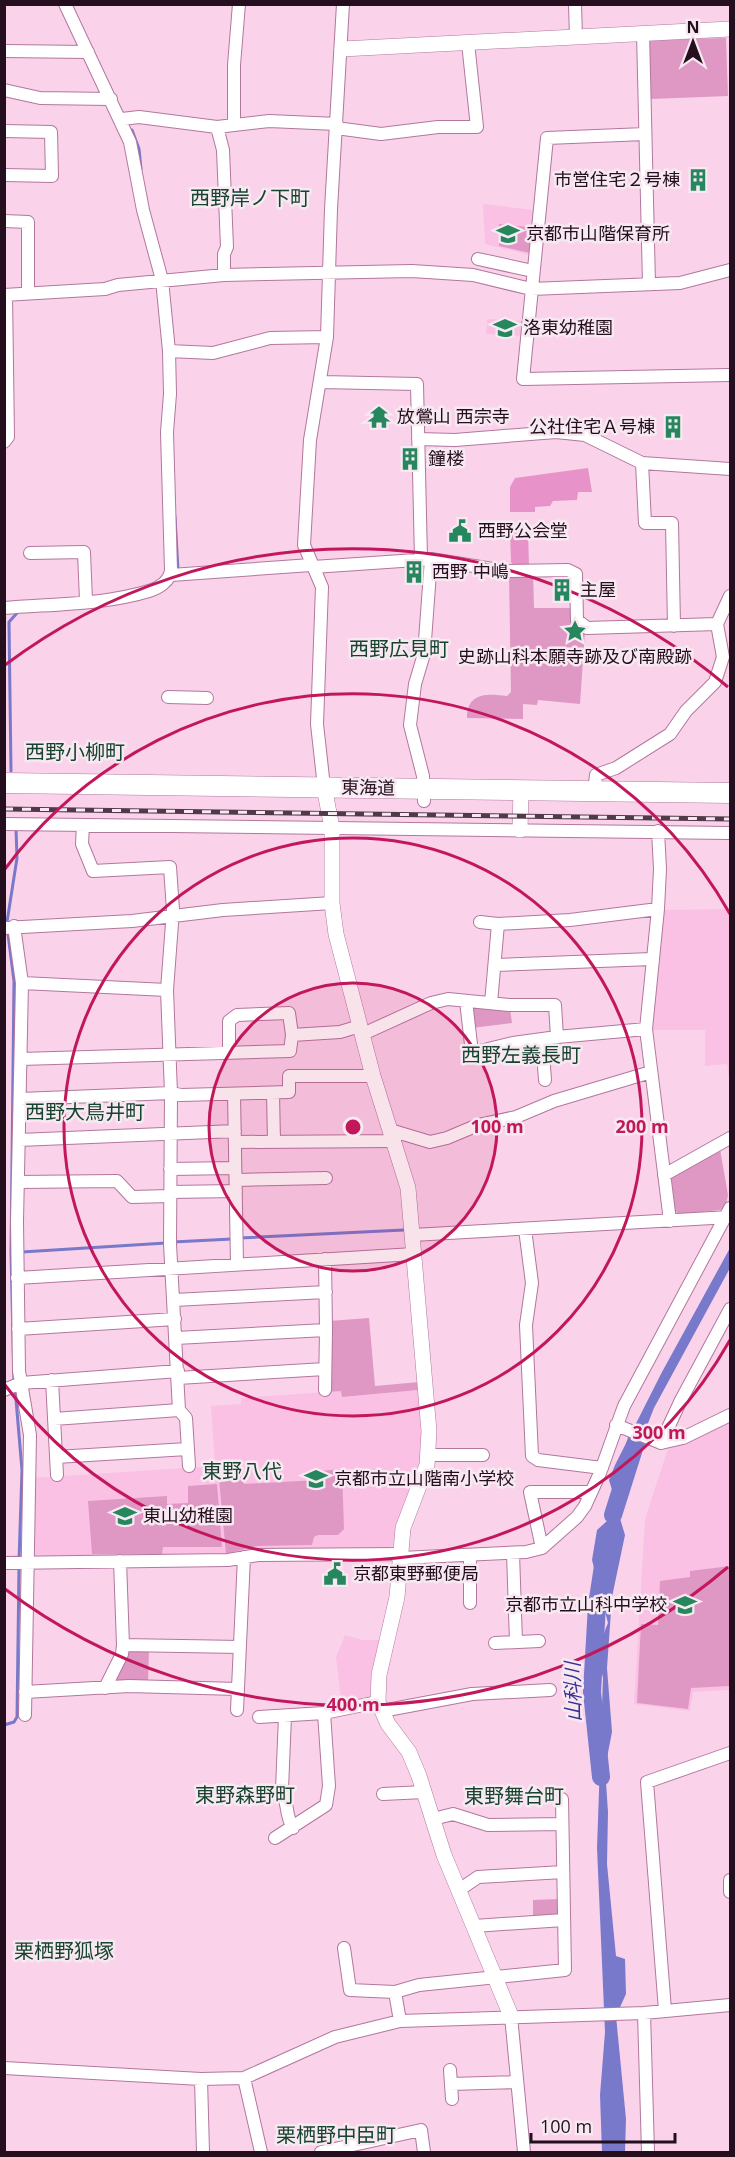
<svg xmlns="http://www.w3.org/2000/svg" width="735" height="2157" font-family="'Open Sans','Noto Sans JP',sans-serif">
  <rect width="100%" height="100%" fill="#fad3eb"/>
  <path fill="#fac1e4" d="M483 204 535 210 530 255 485 244Z
    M487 319 523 321 522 336 486 334Z
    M730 909V1084L727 1064 705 1066V1030H652L664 910Z
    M418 1390 422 1444 418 1473 397 1523 393 1545 385 1549 223 1557 29 1559 32 1478 215 1466 211 1406 241 1404V1398L341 1391 342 1397Z
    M730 1420V1690L693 1692 690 1711 634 1704 645 1520 654 1491 668 1449Z
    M345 1635 363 1640H382L372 1671V1697L342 1708 336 1657Z"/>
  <path fill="#df97c4" d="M726 38 728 96 651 99 649 40Z
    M499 224 527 227 526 236 530 237V253L499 246Z
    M509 573H533L534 608H574L585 630 580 704 538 700 537 705 523 704V719L467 718C467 693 486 693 507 696L511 692Z
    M475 1005 510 1009 512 1023 472 1028 470 1010Z
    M720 1149 728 1195 725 1209 680 1215 675 1211 671 1174Z
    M369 1318 375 1386 419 1382 418 1390 342 1397 341 1391 329 1392V1321Z
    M342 1469 344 1529 338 1535H318L314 1537 312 1545 257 1546 226 1554 219 1479 243 1477 244 1484 319 1480 320 1471Z
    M217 1484 222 1547H163L162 1554H92L88 1501 167 1496V1504L188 1503V1486Z
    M730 1566V1686L691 1688 688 1709 637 1703 641 1624 658 1625 660 1581 690 1577V1571Z
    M131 1648H149L148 1684 116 1682 114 1677Z
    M559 1899V1912L554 1916 533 1917V1900Z"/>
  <path fill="#e792c8" d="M588 468 592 492H578L577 500 553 501 550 506 535 507V512H510V487L515 478Z
    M510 531H528L529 567 514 566 511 562Z"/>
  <path fill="#7879ca" d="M730 1248V1268L654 1408 641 1441 620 1473 618 1512 625 1535 612 1597 607 1668 612 1732 605 1768 608 1812 607 1864 616 1956 625 1959 626 1994 616 2016 626 2119 625 2152H602L600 2095 605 2032 597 1848 603 1678C598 1658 600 1641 608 1623L592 1560 597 1530 607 1521 613 1493 609 1480 615 1465 662 1372Z"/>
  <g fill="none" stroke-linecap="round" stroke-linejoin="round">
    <path stroke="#7879ca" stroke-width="3" d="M132 130 139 149 141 169
      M175 517 178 570
      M11 771 9 622 17 613
      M7 922 17 858 16 829
      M8 934 14 981 11 1252 14 1381
      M239 1238 404 1230
      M173 1242 232 1239
      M22 1252 166 1243
      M15 1388 22 1470 19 1561
      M4 1725 14 1722 17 1717 19 1567"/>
    <path stroke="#7879ca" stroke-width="18" d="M613 1515 637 1439
      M601 1777 592 1692 597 1605 603 1566"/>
    <g stroke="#b2779d" stroke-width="14">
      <path id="minor" d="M575 4 576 37
        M643 33 649 284
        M4 51 88 52
        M4 90 40 98 111 99
        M122 119 139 117 217 127 269 121 337 124
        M234 124V65L239 4
        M217 127 223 150 227 247 224 254V275
        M336 128 381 134 438 127H477L468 43
        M4 131 51 132 52 176 4 175
        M645 134 547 138 523 379 730 375
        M4 221 28 222V293
        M478 259 533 271
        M4 295 105 289 118 285 224 275 412 271 473 275 531 289 680 283 730 270
        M169 351 213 353 270 338 327 337
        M321 382 417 384 421 559
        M418 439 455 440 556 432 585 435 642 463 730 469
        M4 442 8 437 6 295
        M642 463 645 523H672L674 626
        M30 553 84 552 86 601
        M313 567 431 559 505 571 568 570 576 574 577 620 587 628 717 624
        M171 575 311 565
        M4 608C51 604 103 605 149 591 159 588 170 581 171 570L167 432 170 394 169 351 162 280 143 210 130 142 65 4
        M168 697 207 698
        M324 787 317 724 322 587 304 545 310 440 327 337 331 209 343 4
        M594 791 596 775 616 768 670 734 686 711 715 682 723 657 717 624 730 596
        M424 801 423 776 410 725 415 684 424 654 431 559
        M4 824 730 833
        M83 825 82 844 93 871 170 867 173 910 167 990 171 1093 170 1244 179 1410
        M658 831 660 869 658 909 646 1029 670 1221
        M480 922 498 924
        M14 926 22 983 17 1221 19 1371 30 1435 25 1715
        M4 928 132 921 223 910 332 903
        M495 965 652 959
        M22 983 167 990
        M491 1003 498 924 570 920 658 909
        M363 1034 431 1003 448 999 509 1005H555L557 1037 513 1043 472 1053 466 1001
        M557 1037 646 1029
        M542 1039 545 1080
        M229 1053V1021L237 1015 289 1013 292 1035
        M21 1059 290 1051 292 1035 340 1032 360 1026
        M273 1093 274 1142
        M234 1094 237 1264
        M20 1099 171 1093 181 1095 289 1092V1076H373
        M390 1130 430 1142 447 1138 478 1125 516 1117 554 1101 651 1072
        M19 1140 235 1131
        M235 1142 394 1141
        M170 1169 235 1168
        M664 1175 730 1138
        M236 1180 326 1178
        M18 1182 117 1181 132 1197 170 1196
        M170 1192 236 1191
        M525 1229 532 1283 526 1325 532 1456 538 1460 602 1468
        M413 1235 730 1217
        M17 1278 414 1254
        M174 1300 326 1292
        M18 1329 175 1319
        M176 1338 326 1330 325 1259
        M178 1378 325 1369
        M52 1380 57 1475
        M4 1390 21 1383 178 1371
        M325 1390 326 1330
        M54 1419 179 1410 186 1418 189 1466
        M616 1425 661 1443 683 1438 730 1415
        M661 1443 681 1400 730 1309
        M428 1455H483
        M56 1457 187 1449
        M542 1548 530 1492H590
        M513 1553 516 1642
        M470 1555V1603
        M401 1558 526 1552 542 1548 577 1517 585 1506 600 1473 624 1406 730 1208
        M4 1563 228 1560 258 1555 401 1554
        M495 1643 539 1641
        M123 1645 240 1647
        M105 1688 122 1654 123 1645 120 1561
        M25 1692 129 1686 238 1689
        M237 1710 244 1557
        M382 1711 472 1694 550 1690
        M285 1716 282 1789C288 1802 285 1815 293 1828
        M259 1717 324 1713
        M383 1794 424 1792
        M433 1819 453 1814 488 1825 562 1824
        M275 1838 326 1805 329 1786 324 1713 378 1702
        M730 1880V1892
        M459 1890 478 1877 563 1872
        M474 1926 564 1920
        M344 1948 350 1990 395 1992
        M665 2010 647 1782 730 1753
        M644 2013 648 2152
        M511 2016 524 2152
        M400 2021 395 1992 419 1985 565 1970 562 1799
        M4 2068 201 2079 244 2078 335 2037 400 2021 644 2013 730 2005
        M450 2070 452 2099
        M244 2078 261 2152
        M201 2079 203 2152
        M451 2084 517 2082
        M321 2152 421 2130 424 2152"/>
    </g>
    <g stroke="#b2779d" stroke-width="16">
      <path id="tertiary" d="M342 49 730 29
        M324 787 332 828V903L336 934 373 1076 408 1188 429 1431 427 1465 403 1528 397 1597 379 1675 378 1702 388 1724 409 1752 419 1776 444 1855 511 2016
        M520 830 521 790"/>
    </g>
    <g stroke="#b2779d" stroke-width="21">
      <path id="trunk" d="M4 783 730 793"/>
    </g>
    <use href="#minor" stroke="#fff" stroke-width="12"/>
    <use href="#tertiary" stroke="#fff" stroke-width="15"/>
    <use href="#trunk" stroke="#fff" stroke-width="20"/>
    <g stroke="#52394a" stroke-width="5">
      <path id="rail" d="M4 809 730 819"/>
    </g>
    <use href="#rail" stroke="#f7e9f1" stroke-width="3" stroke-dasharray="9" stroke-linecap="butt"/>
  </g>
  <circle cx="353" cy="1127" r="144" fill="#c2185b" fill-opacity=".12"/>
  <g fill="none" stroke="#c2185b" stroke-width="3">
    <circle cx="353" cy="1127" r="144"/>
    <circle cx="353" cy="1127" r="289"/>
    <path d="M730 1340A433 433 0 0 1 5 1385M5 869A433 433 0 0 1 730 914"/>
    <path d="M728 1567A578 578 0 0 1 5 1589M5 665A578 578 0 0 1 728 687"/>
  </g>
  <defs>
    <g id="building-bare" transform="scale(1.8)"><path d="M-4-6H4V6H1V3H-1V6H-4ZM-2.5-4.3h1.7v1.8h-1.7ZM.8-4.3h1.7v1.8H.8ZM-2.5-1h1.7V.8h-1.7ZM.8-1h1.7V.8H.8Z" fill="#26865e" stroke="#f7e9f1" stroke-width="2.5" paint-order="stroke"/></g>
    <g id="school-bare" transform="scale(1.8)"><path d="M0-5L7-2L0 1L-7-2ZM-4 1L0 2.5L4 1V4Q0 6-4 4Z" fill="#26865e" stroke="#f7e9f1" stroke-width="2.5" paint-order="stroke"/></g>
    <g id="temple-bare" transform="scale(1.8)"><path d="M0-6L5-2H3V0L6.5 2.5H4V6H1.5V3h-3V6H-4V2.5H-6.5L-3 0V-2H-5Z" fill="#26865e" stroke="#f7e9f1" stroke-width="2.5" paint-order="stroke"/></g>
    <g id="civic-bare" transform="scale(1.8)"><path d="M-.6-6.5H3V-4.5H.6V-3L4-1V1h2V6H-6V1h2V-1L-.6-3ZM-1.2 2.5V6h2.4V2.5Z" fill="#26865e" stroke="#f7e9f1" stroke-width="2.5" paint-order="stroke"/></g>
    <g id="sight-bare" transform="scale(1.8)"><path d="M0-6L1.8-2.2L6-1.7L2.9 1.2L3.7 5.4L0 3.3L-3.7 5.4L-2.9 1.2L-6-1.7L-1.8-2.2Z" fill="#26865e" stroke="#f7e9f1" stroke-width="2.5" paint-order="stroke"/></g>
  </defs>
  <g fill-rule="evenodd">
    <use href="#building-bare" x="698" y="180"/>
    <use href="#school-bare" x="508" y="234"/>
    <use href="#school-bare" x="505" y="328"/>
    <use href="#temple-bare" x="379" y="417"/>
    <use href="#building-bare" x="673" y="427"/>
    <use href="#building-bare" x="410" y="459"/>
    <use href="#civic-bare" x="460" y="531"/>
    <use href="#building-bare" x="414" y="572"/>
    <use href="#building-bare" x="562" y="590"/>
    <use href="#sight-bare" x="575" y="631"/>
    <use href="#school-bare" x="316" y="1479"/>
    <use href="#school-bare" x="125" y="1516"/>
    <use href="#civic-bare" x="335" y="1574"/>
    <use href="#school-bare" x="685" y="1605"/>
  </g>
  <g text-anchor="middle" stroke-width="5" stroke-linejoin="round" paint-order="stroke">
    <g font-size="18" fill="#250f1e" stroke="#f7e9f1" text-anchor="start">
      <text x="680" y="186" text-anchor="end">市営住宅２号棟</text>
      <text x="526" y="240">京都市山階保育所</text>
      <text x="523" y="334">洛東幼稚園</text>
      <text x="397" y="423">放鶯山 西宗寺</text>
      <text x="655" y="433" text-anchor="end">公社住宅Ａ号棟</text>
      <text x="428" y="465">鐘楼</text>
      <text x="478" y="537">西野公会堂</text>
      <text x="432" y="578">西野 中嶋</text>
      <text x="580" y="596">主屋</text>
      <text x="575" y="663" text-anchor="middle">史跡山科本願寺跡及び南殿跡</text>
      <text x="334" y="1485">京都市立山階南小学校</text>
      <text x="143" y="1522">東山幼稚園</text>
      <text x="353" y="1580">京都東野郵便局</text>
      <text x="667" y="1611" text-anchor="end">京都市立山科中学校</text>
    </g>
    <g font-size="18" fill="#250f1e" stroke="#f7e9f1">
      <text transform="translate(368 788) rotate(1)" y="6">東海道</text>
    </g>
    <g font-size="20" fill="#16422e" stroke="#f7e9f1">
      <text x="250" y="205">西野岸ノ下町</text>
      <text x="399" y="656">西野広見町</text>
      <text x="75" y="759">西野小柳町</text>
      <text x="521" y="1062">西野左義長町</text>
      <text x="85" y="1119">西野大鳥井町</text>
      <text x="242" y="1478">東野八代</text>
      <text x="245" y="1802">東野森野町</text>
      <text x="514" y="1803">東野舞台町</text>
      <text x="64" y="1958">栗栖野狐塚</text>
      <text x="336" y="2142">栗栖野中臣町</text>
    </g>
    <g font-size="20" font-style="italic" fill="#3b3090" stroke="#f7e9f1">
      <text transform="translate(573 1692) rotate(-91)" y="7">山科川</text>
    </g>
  </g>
  <circle cx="353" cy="1127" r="9" fill="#c2185b" stroke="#f7e9f1" stroke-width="3"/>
  <g font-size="18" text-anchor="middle" font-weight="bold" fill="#c2185b" stroke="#f7e9f1" stroke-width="5" stroke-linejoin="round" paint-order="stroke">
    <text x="497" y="1133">100 m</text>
    <text x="642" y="1133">200 m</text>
    <text x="659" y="1439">300 m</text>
    <text x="353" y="1711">400 m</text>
  </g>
  <rect width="735" height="2157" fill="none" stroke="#250f1e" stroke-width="12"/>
  <g transform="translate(693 42)" stroke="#f7e9f1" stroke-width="4.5" paint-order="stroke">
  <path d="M0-4.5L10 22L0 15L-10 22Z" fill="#250f1e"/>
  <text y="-9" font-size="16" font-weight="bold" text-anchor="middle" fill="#250f1e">N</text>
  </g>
  <path d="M531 2133v9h144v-9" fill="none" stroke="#250f1e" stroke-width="3"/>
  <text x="540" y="2133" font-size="18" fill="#250f1e" stroke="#f7e9f1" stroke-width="4.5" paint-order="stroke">100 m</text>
</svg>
